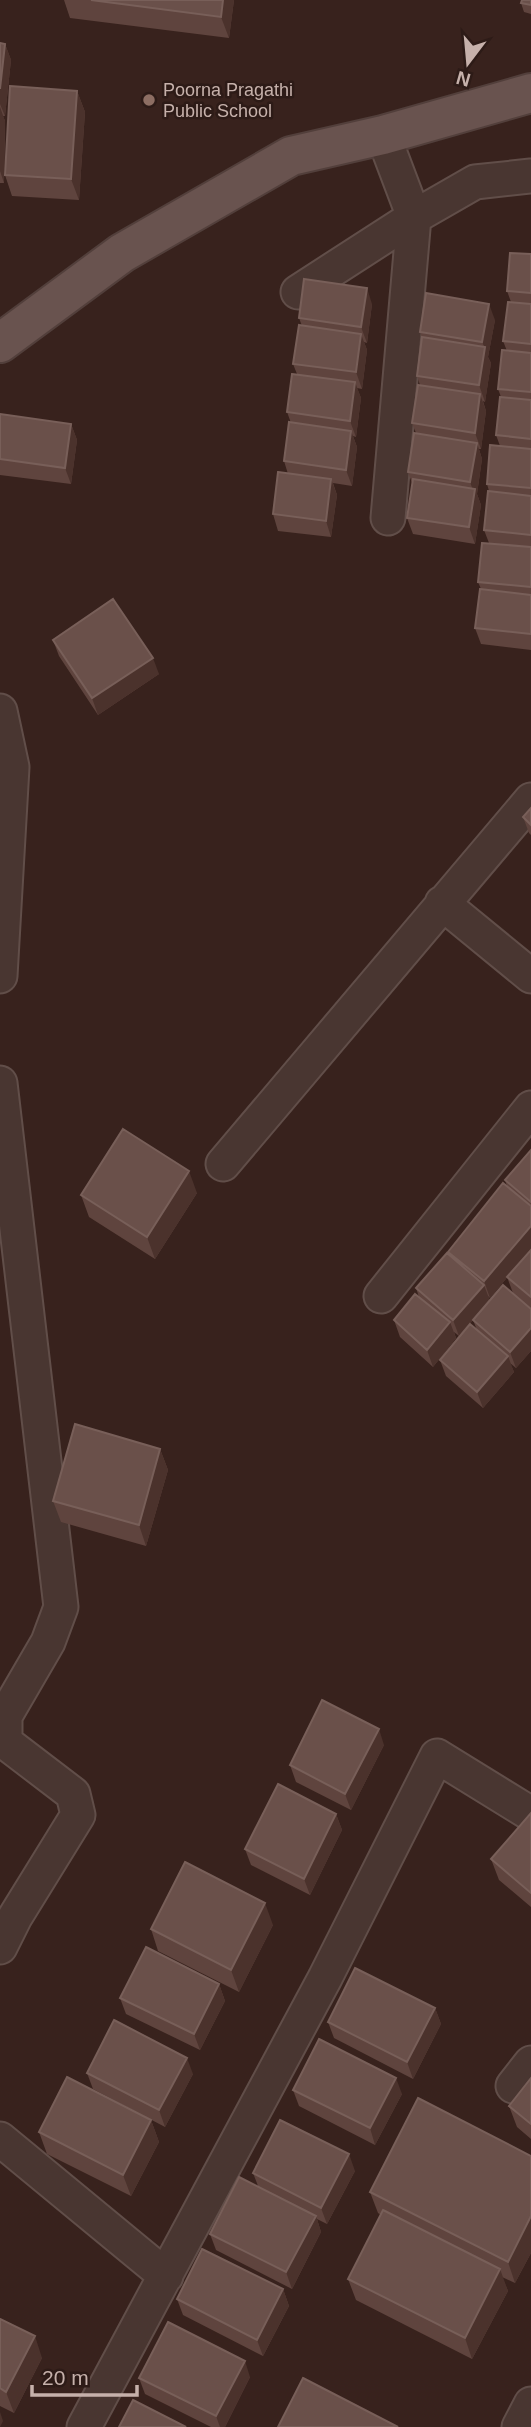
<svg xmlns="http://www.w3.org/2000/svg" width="531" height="2427" font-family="Arial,sans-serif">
  <rect width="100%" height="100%" fill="#38221d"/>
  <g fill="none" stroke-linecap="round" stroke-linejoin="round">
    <g stroke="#614e49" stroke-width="37">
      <path id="minor" d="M383 135 414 217 388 518
        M298 292 414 217 475 182 531 176
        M0 711 12 767 0 976
        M442 903 531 976
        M0 1083 61 1607 48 1642 5 1716V1742L73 1794 78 1815 15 1917 0 1947
        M223 1164 531 800
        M381 1296 531 1108
        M513 2086 531 2063
        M0 2139 166 2276
        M84 2427 325 1978 437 1756 531 1814
        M519 2427 531 2404"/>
    </g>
    <g stroke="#523f3b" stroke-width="42">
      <path id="major" d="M0 343 122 253 291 156 383 135 531 93"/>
    </g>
    <use href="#minor" stroke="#493631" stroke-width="33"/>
    <use href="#major" stroke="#69534f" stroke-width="38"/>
  </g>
  <path fill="#5f443e" d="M64 0H234L229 38 70 18Z
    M531 0V14L524 12 521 3Z
    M0 43 5 44 11 60 5 116H3L5 121 4 183H0Z
    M77 91 85 112 79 200 12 196 5 175Z
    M531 254V650L481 644 475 628 481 589 478 582 489 543 484 530 489 491 487 484 500 446 496 435 501 397 498 389 507 351 503 341 511 302 507 291Z
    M372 304 367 343 364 342 367 350 362 389 357 388 361 398 356 437 353 436 357 447 352 486 333 483 337 495 331 537 278 531 273 514 288 474 284 461 291 423 287 412 297 374 293 364 302 326 299 318Z
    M495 320 488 357 491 363 485 402 483 401 486 411 481 449H479L482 459 477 494 481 505 475 544 413 534 407 518 412 483 408 472 416 433 412 423 420 385 417 376 422 338 420 332Z
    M0 414 71 424 77 440 71 484 0 475Z
    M53 640 159 674 98 715 59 656Z
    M531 808V835L529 833 523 817Z
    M531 1150V1249L490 1298 488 1296 490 1301 513 1293 507 1277 531 1250V1351L516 1368 510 1363 514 1372 483 1408 446 1376 440 1360 477 1330 473 1320 482 1310 459 1336 454 1332 456 1338 433 1367 400 1337 394 1320 419 1297 416 1288 449 1255 448 1252 507 1186 505 1180Z
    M197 1193 155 1259 89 1217 81 1195Z
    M160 1449 168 1470 146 1546 61 1522 53 1501Z
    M384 1745 351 1810 296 1782 290 1765Z
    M531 1813V1907L499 1880 491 1859Z
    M336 1814 342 1830 310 1895 251 1865 245 1849Z
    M273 1925 239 1992 158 1951 151 1929Z
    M219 1984 225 2001 200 2050 126 2014 120 1998Z
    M435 2008 441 2024 413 2079 334 2038 328 2022Z
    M87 2073 193 2074 165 2127 93 2089Z
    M531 2078V2139L517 2127 509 2106Z
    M293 2090 402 2094 375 2145 299 2106Z
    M151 2120 159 2142 131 2196 47 2154 39 2132Z
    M531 2156V2253L515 2283 502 2277 508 2291 472 2359 356 2300 348 2279 381 2215 378 2213 370 2192Z
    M355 2171 327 2224 317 2219 321 2232 292 2289 216 2250 210 2234 258 2186 253 2173Z
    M283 2289 289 2306 263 2356 183 2315 177 2299Z
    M0 2319 42 2358 14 2413 0 2406Z
    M250 2377 225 2427H211L145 2394 139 2378Z"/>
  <path fill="#4b322c" d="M223 0H234L229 38 221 17Z
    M5 44 11 60 5 116 0 104V89Z
    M77 91 85 112 79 200 71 179Z
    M0 107 5 121 4 183 0 171Z
    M367 288 372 304 367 343 361 327Z
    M489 304 495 320 488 357 491 363 485 402 479 385 485 348 482 342Z
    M361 334 367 350 362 389 356 372Z
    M355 382 361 398 356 437 350 421Z
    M480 394 486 411 481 449 475 433Z
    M71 424 77 440 71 484 65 468Z
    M351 431 357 447 352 486 346 470Z
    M477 443 482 459 477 494 481 505 475 544 469 527 474 493 470 482Z
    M331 479 337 495 331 537 326 521Z
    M153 658 159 674 98 715 92 698Z
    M189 1171 197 1193 155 1259 147 1237Z
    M531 1226V1249L490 1298 484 1281Z
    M484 1285 490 1301 459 1336 453 1320Z
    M450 1322 456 1338 433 1367 427 1350Z
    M531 1328V1351L516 1368 510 1352Z
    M508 1356 514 1372 483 1408 477 1392Z
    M160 1449 168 1470 146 1546 139 1525Z
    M379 1729 384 1745 351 1810 345 1794Z
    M336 1814 342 1830 310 1895 304 1879Z
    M265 1903 273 1925 239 1992 231 1970Z
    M219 1984 225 2001 200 2050 194 2034Z
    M435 2008 441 2024 413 2079 407 2062Z
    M187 2058 193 2074 165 2127 159 2110Z
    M396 2078 402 2094 375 2145 370 2128Z
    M151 2120 159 2142 131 2196 123 2175Z
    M349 2154 355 2171 327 2224 321 2208Z
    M316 2216 321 2232 292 2289 286 2272Z
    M531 2216V2253L515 2283 508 2262Z
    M500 2269 508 2291 472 2359 465 2338Z
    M283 2289 289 2306 263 2356 257 2340Z
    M35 2336 42 2358 14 2413 6 2392Z
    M245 2361 250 2377 225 2427H220L216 2416Z
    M0 2412 3 2421 0 2427Z"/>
  <path fill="#6a504a" stroke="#785f59" stroke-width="2" d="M91 0H223L221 17Z
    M522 0H531V5L521 3Z
    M0 43 5 44 0 89Z
    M10 86 77 91 71 179 5 175Z
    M510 253 531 254V293L507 291Z
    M304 279 367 288 361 327 299 318Z
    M426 293 489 304 482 342 420 332Z
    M508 302 531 304V344L503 341Z
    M299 325 361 334 356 372 293 364Z
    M422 337 485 347 479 385 417 376Z
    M502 350 531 353V392L498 389Z
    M292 374 355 382 350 421 287 412Z
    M418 385 480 394 475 433 412 423Z
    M500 397 531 400V439L496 435Z
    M0 414 71 424 65 468 0 459Z
    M289 422 351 431 346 470 284 461Z
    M414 433 477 443 470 482 408 472Z
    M490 445 531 449V488L487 484Z
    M278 472 331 479 326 521 273 514Z
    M413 479 475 489 469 527 407 518Z
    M488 491 531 496V535L484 530Z
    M482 543 531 547V587L478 582Z
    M480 589 531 595V634L475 628Z
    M113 599 153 658 92 698 53 640Z
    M531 808V825L523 817Z
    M123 1129 189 1171 147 1237 81 1195Z
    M531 1150V1202L505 1180Z
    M503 1183 531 1206V1226L484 1281 448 1252Z
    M531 1250V1297L507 1277Z
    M447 1253 484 1285 453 1320 416 1288Z
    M503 1285 531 1309V1328L510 1352 473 1320Z
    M415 1294 450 1322 427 1350 394 1320Z
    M470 1324 508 1356 477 1392 440 1360Z
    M75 1424 160 1449 139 1525 53 1501Z
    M322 1700 379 1729 345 1794 290 1765Z
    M278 1784 336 1814 304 1879 245 1849Z
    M531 1813V1893L491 1859Z
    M185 1862 265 1903 231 1970 151 1929Z
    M146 1947 219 1984 194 2034 120 1998Z
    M355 1968 435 2008 407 2062 328 2022Z
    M114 2020 187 2058 159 2110 87 2073Z
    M319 2039 396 2078 370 2128 293 2090Z
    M67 2077 151 2120 123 2175 39 2132Z
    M531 2078V2124L509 2106Z
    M418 2098 531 2156V2216L508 2262 370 2192Z
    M280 2120 349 2154 321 2208 253 2173Z
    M239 2177 316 2216 286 2272 210 2234Z
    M383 2210 500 2269 465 2338 348 2279Z
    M202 2249 283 2289 257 2340 177 2299Z
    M0 2319 35 2336 6 2392 0 2388Z
    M168 2322 245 2361 216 2416 139 2378Z
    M303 2378 398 2427H278Z
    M133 2400 186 2427H119Z"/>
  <circle fill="#8d6e63" stroke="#2d1b17" stroke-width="2.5" cx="149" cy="100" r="7"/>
  <g text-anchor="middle" stroke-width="5" stroke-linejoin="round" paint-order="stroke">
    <g font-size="18" fill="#c6b1ab" stroke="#2d1b17" text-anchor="start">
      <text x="163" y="96">Poorna Pragathi<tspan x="163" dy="21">Public School</tspan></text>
    </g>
  </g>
  <g transform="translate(468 63) rotate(196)" stroke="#2d1b17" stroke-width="5" paint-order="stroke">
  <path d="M0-5L12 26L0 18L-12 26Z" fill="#c6b1ab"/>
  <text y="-10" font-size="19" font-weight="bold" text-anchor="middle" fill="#c6b1ab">N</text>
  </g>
  <path d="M32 2385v10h105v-10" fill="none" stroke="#c6b1ab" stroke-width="3.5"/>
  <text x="42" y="2385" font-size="21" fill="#c6b1ab" stroke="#2d1b17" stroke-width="5" paint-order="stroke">20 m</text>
</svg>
